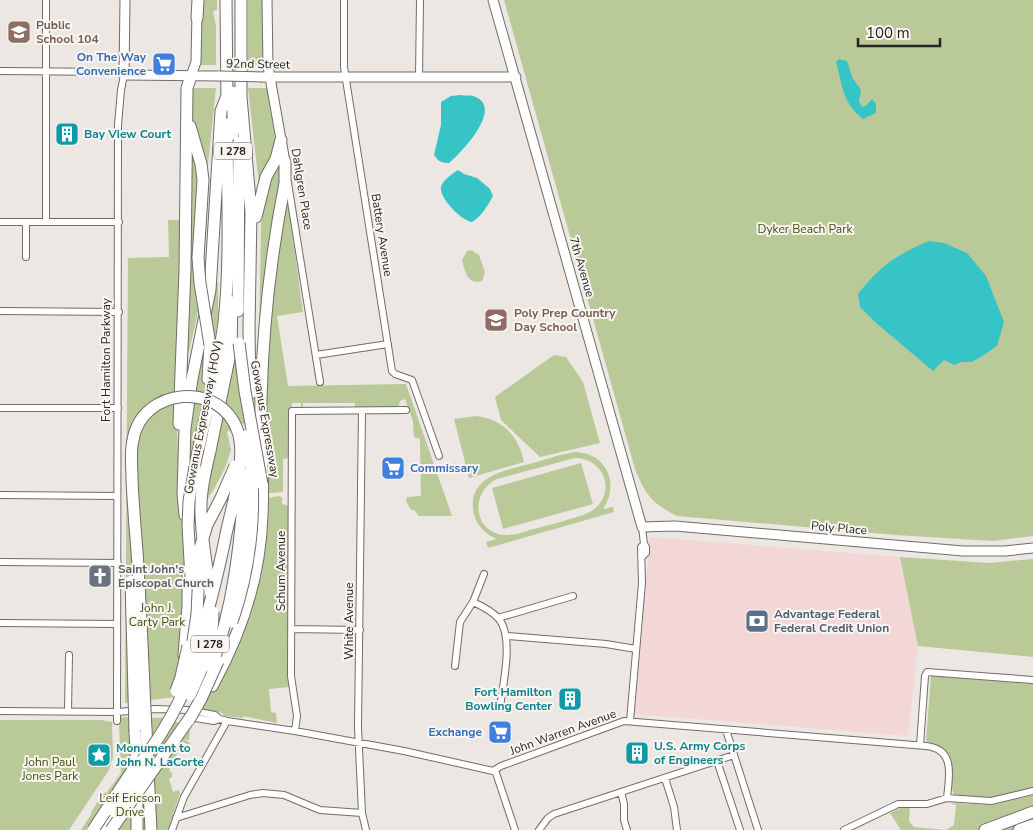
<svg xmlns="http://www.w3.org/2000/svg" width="1033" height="830" font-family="'Nunito Sans',sans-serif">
  <rect width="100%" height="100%" fill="#ece7e3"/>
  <path fill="#f2d7d6" d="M650 537 900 557 918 646 908 736 634 714Z"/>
  <path fill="#b9c997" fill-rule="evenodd" d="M202 0H217V10L213 11 216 26V65H200Z
    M248 0H262L264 65H248Z
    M504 0H1033V536L992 541 896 535 677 516C652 503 646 496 635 469Z
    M190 88H216L208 164 205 165 192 114Z
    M248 88H267L276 145 275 154 259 185Z
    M193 158 198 174 199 307 189 352H187L190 202H192V160Z
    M282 158V178L267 279 262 290V316L259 339 261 225 264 197 268 181Z
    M287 195 303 312 277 316 288 386 406 384 452 516H419L414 510H411L406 501 407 497 421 496 420 439 414 437 413 421 405 399 400 401 399 405 396 407 355 408V403H303V407H301V403H292V408H289V458L283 459V492L269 493 263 436 272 290Z
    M168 220H182L177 428 178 452 187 454V434L214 282H218V317L214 345 233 346 256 417 227 432 231 450 225 468 214 489 199 512 185 546 184 696 125 703 128 258 169 257Z
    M471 250 479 255 485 272 482 281C467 285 465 271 462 260L467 251Z
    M554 355 566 357 583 382 600 443 540 457 501 420 495 397Z
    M477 416C504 420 519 437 524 462L469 478 454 419Z
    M575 452C607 453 620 484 603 509L613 507 614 512 488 548 486 542 497 539C485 534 477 526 474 514 465 476 507 470 533 463 547 459 561 454 575 452ZM575 458C611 459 617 504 583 515 567 520 551 525 534 529 526 531 517 535 508 535 474 536 468 493 497 479Z
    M581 463 593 504 503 529 492 488Z
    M278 496 282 497V504L289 506V687L269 689V691L271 712 276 713 277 723 243 716V718L224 716 222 713 215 711 212 713 200 710C216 683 234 656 246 626 261 586 269 540 269 498Z
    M900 557 989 563 1033 559V657L918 646Z
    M931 676 1033 684V788L996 797 984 798 957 796C944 789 962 762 940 747 936 744 930 743 926 741Z
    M120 717 167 718 190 728 189 740 184 739 190 743 189 745 183 742 169 770 172 773V777L169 779 173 792 179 790 180 793 168 830H81L92 813 91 812 103 794 107 792 121 773 119 723Z
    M0 720H101L112 722 113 757 109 770 69 830H0Z
    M1033 795V830H901L890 813 904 806H910L909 821 914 827 946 830 954 825 956 805 950 803H951L993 805Z"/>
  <path fill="#36c4c7" d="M839 59 847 61 852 77 861 90 859 101 862 107 867 105 872 99 876 104V113L863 119C842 102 843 87 836 62Z
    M461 95C465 96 469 95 473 96 506 106 461 153 449 163 441 163 438 161 434 155L441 125V102L451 96Z
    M458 170 464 174 477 178 490 189 493 196C488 205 481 217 472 222 462 221 439 198 441 187 443 180 452 174 458 170Z
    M929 241 944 243 967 253 986 276 1004 322 997 346 981 357 971 362H962L954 365 944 360 933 371 875 322 860 307 858 294C880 266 896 255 929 241Z"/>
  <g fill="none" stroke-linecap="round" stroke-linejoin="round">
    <g stroke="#716c68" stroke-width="8">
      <path id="street" d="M344 0V67L392 371 395 374 412 380 439 456
        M0 71 116 72 124 75 121 90 118 125 117 721
        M419 77 420 0
        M288 183 320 382
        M0 222H119
        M46 222V0
        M26 257V222
        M0 311 119 312
        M316 355 388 344
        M0 408H118
        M362 411 358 727 362 813 366 830
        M0 495 117 496
        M642 527 644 544 646 547V553L642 557
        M0 562 118 563
        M473 602C482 606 492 611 499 619 514 638 503 684 500 707
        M498 618 573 596
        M0 623 117 624
        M292 629 360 630
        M507 636 606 644 636 649
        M455 666 460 622 473 602 484 574
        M0 711 117 712 155 709 188 710 215 715 220 719 227 721 295 731 404 751 493 771 501 766 624 721 926 746C956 749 949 777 947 798
        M68 711 69 655
        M189 717 214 721 220 719
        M630 721 642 583 641 547 644 544
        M726 730 758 830
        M295 731 297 716 291 676 292 411 406 410
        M920 745 925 676 927 672 1033 680
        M717 761 740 830
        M493 771 496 773 515 830
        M665 778 674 807 677 830
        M621 792 624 804V820L627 830
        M176 818 250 795 263 793 284 795 320 810 362 813
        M172 830 184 797 227 721
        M539 830 548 818 554 814 734 755
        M844 830 898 804H927L947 798 991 801 1033 791"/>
    </g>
    <g stroke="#716c68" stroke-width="11">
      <path id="secondary" d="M125 0 124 75 220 76
        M267 0 268 66 285 162
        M493 0 642 527 675 526 963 551H1005L1033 548
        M191 76 196 62 197 13
        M263 77H516"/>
    </g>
    <g stroke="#716c68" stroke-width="13">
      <path id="highway" d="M226 0 227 103
        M241 0V97L251 212 249 328 250 394
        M197 18 198 0
        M190 126 201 164 203 180 198 258
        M233 134V92
        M256 217 266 177 276 159 281 140
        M238 311 239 142
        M208 379 210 345
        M179 424 185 270 187 88 191 76
        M210 451 231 349 232 302
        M195 467C204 419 218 371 224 322 231 258 227 188 227 124
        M185 515 183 494 185 428 192 379 210 290 221 111 227 96
        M184 655 188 606V569
        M212 686C241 634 260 575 262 516 264 477 260 437 261 398 263 326 271 253 285 183V162
        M146 729 151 830
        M135 732 137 771
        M100 830 115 812
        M137 830V786
        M985 830 1033 812
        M1019 830 1033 825"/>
    </g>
    <use href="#street" stroke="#fff" stroke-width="6"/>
    <use href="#secondary" stroke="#fff" stroke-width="9"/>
    <use href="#highway" stroke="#fff" stroke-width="11"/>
    <g stroke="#716c68" stroke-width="11" stroke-linecap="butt">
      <path id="secondary-bridge" d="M220 76 263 77"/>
    </g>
    <g stroke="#716c68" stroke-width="13" stroke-linecap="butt">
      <path id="highway-bridge" d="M198 258 200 283 210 345
        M239 343 245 391 262 484
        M210 451C206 469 201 487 201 505 200 534 207 563 210 592
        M191 578 188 526 189 501 195 467
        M131 581 135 732
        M232 622C252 564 259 496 246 436
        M191 654 197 614 200 548 207 525 221 498 235 466
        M211 668C234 607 241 540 245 475
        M176 691 181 677 188 646
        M190 695C203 668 213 643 213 612
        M189 720 201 699 218 661
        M136 768C159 741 175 712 189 680 196 662 200 645 204 626 212 596 220 565 226 534 232 506 247 459 238 432 221 380 142 387 133 440 130 453 132 466 132 479 133 503 135 527 137 551 141 610 143 670 146 729
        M115 812 149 762
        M93 830 138 762
        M111 830 192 715"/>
    </g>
    <use href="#secondary-bridge" stroke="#fff" stroke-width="9"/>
    <use href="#highway-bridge" stroke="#fff" stroke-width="11"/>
  </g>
  <defs>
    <g id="school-square" transform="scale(1.25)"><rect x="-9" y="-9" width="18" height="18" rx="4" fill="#8d6e63" stroke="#f9f5f0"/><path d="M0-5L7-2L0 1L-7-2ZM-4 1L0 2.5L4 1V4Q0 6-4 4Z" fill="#fff"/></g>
    <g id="supermarket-square" transform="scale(1.25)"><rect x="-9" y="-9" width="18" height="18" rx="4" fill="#3f7fe0" stroke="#f9f5f0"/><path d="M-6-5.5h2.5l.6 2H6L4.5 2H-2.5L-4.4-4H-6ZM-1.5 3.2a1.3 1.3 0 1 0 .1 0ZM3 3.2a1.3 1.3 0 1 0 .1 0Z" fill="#fff"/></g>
    <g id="building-square" transform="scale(1.25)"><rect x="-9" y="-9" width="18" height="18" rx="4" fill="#0f9aa8" stroke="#f9f5f0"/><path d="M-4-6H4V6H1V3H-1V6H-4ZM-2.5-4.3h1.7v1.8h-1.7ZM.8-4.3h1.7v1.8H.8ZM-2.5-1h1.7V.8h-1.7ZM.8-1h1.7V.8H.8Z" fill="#fff"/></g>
    <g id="church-square" transform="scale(1.25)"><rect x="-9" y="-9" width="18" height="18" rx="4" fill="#6b7280" stroke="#f9f5f0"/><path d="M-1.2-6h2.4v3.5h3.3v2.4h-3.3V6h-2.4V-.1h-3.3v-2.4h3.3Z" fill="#fff"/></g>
    <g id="bank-square" transform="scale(1.25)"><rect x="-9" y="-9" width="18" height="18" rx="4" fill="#5c6f8a" stroke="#f9f5f0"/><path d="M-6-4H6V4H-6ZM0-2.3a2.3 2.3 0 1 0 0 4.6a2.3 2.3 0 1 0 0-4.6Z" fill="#fff"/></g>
    <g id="sight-square" transform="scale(1.25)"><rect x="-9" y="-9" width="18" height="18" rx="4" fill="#0f9aa8" stroke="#f9f5f0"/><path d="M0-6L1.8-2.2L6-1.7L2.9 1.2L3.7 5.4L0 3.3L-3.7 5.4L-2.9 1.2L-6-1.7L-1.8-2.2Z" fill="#fff"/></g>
  </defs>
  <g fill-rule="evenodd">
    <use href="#school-square" x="19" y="32"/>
    <use href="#supermarket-square" x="164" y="64"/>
    <use href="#building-square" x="67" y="134"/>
    <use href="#school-square" x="496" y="320"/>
    <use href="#supermarket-square" x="393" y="468"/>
    <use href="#church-square" x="100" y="576"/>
    <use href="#bank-square" x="757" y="621"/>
    <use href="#building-square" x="570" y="699"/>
    <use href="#supermarket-square" x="500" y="732"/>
    <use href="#building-square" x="637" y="753"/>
    <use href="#sight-square" x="99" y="755"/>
  </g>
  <g text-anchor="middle" stroke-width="4" stroke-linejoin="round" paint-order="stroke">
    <g fill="#f9f5f0" stroke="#656360" stroke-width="1">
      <rect x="214" y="142.5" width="38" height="17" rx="4"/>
      <rect x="191" y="635.5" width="38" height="17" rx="4"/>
    </g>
    <g font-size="11" font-weight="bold" fill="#262423">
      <text x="233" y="155">I 278</text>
      <text x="210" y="648">I 278</text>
    </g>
    <g font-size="12" font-weight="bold" fill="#785e54" stroke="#f9f5f0" text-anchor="start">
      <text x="36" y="29">Public<tspan x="36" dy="14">School 104</tspan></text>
      <text x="514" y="317">Poly Prep Country<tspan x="514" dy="14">Day School</tspan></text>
    </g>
    <g font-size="12" font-weight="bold" fill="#366cbe" stroke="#f9f5f0" text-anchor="end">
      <text x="146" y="61">On The Way<tspan x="146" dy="14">Convenience</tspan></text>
      <text x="410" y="472" text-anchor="start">Commissary</text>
      <text x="482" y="736">Exchange</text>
    </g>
    <g font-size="12" fill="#262423" stroke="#f9f5f0">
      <text transform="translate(258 64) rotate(1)" y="4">92nd Street</text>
      <text transform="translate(302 189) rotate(81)" y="4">Dahlgren Place</text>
      <text transform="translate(382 235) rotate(81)" y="4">Battery Avenue</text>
      <text transform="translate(582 267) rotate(74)" y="4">7th Avenue</text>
      <text transform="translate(106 360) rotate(-90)" y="4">Fort Hamilton Parkway</text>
      <text transform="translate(203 417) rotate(-79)" y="4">Gowanus Expressway (HOV)</text>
      <text transform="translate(265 419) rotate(80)" y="4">Gowanus Expressway</text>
      <text transform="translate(839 528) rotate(5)" y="4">Poly Place</text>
      <text transform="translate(281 571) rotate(-90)" y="4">Schum Avenue</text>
      <text transform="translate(349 621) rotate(-90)" y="4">White Avenue</text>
      <text transform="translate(563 732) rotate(-20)" y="4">John Warren Avenue</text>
    </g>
    <g font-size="12" font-weight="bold" fill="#0d838f" stroke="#f9f5f0" text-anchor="start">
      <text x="84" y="138">Bay View Court</text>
      <text x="552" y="696" text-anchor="end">Fort Hamilton<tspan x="552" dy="14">Bowling Center</tspan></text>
      <text x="654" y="750">U.S. Army Corps<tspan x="654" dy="14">of Engineers</tspan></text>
      <text x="116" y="752">Monument to<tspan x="116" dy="14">John N. LaCorte</tspan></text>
    </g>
    <g font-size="12" fill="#3e4d0d" stroke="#f9f5f0">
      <text x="805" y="233">Dyker Beach Park</text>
      <text x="157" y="612">John J.<tspan x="157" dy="14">Carty Park</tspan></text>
      <text x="50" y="766">John Paul<tspan x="50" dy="14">Jones Park</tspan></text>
      <text x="130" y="802">Leif Ericson<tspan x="130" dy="14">Drive</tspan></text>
    </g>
    <g font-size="12" font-weight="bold" fill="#5b616d" stroke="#f9f5f0" text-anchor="start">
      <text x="118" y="573">Saint John's<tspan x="118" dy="14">Episcopal Church</tspan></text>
    </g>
    <g font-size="12" font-weight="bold" fill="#4e5e75" stroke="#f9f5f0" text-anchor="start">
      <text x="774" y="618">Advantage Federal<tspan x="774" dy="14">Federal Credit Union</tspan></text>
    </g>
  </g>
  <path d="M858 38v8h82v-8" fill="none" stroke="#262423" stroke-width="2.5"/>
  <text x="866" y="38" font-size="15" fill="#262423" stroke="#f9f5f0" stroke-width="4" paint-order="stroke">100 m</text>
</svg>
